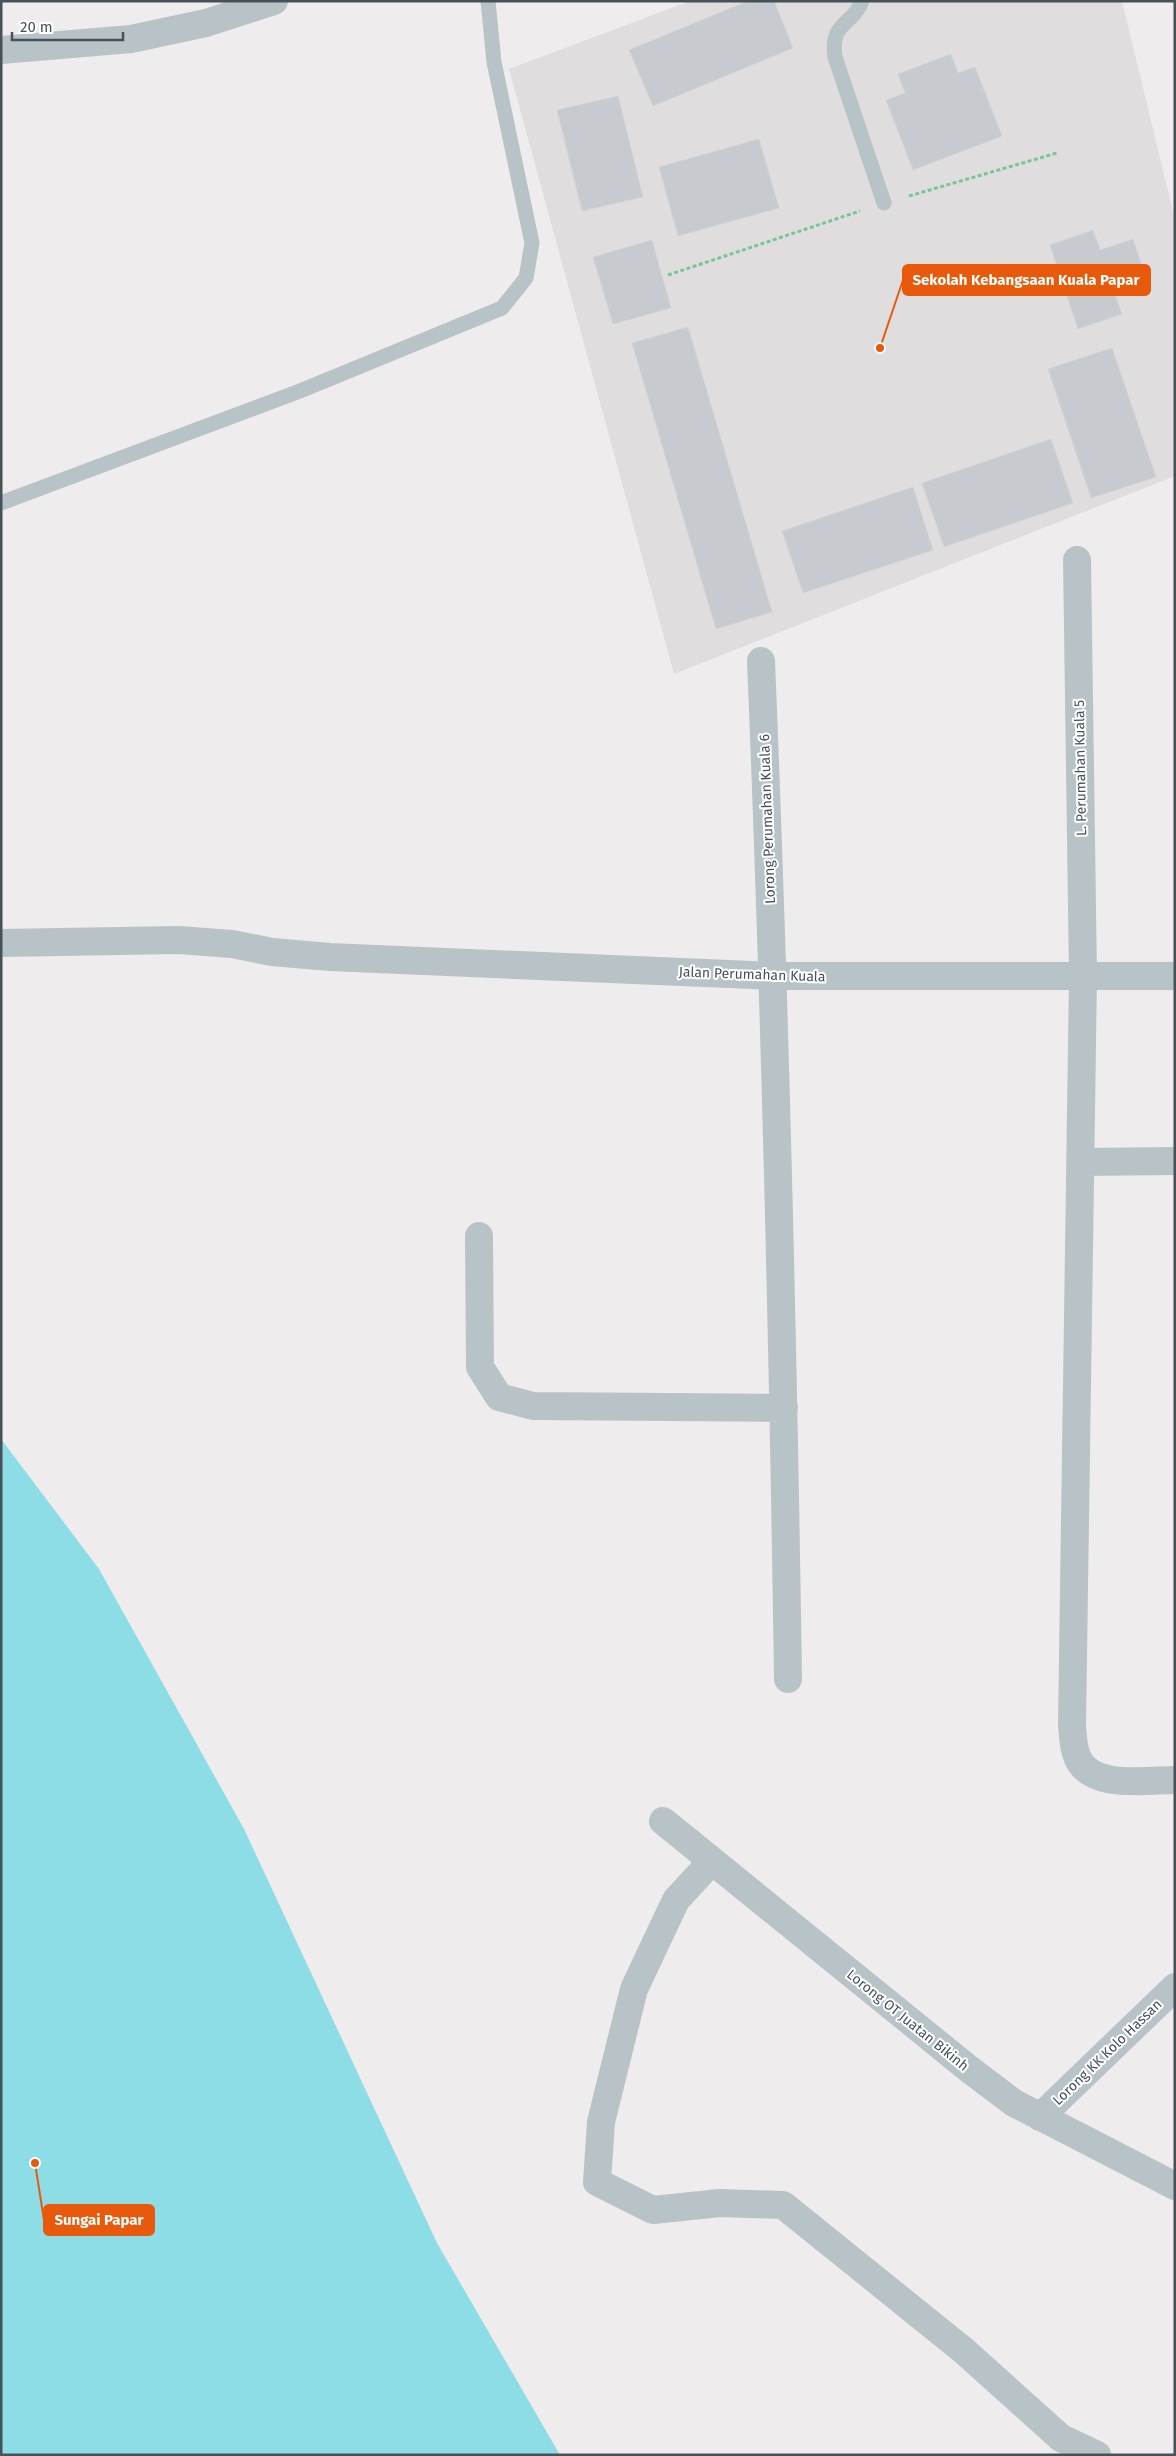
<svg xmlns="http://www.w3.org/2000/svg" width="1176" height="2456" font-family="'Fira Sans',sans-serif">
  <rect width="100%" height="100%" fill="#efeced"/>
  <path fill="#e0ddde" d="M690 1H1122L1175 220V476L674 674 509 69Z"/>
  <path fill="#8cdde5" d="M1 1439 99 1569 244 1829 437 2243 560 2455H1Z"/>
  <path fill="#c7cacf" stroke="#d1d4d8" d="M748 1H774L793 48 653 106 629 50Z
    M951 54 958 73 975 67 1002 136 913 170 886 100 905 93 898 74Z
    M618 96 643 197 582 211 557 110Z
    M759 139 779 208 678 236 659 167Z
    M1093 230 1100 250 1133 239 1147 281 1114 292 1122 314 1078 329 1050 245Z
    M652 240 671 308 613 324 593 257Z
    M688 327 772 612 716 629 632 343Z
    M1112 348 1156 477 1091 498 1048 369Z
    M1051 439 1073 503 944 547 922 483Z
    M913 487 933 550 803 593 782 531Z"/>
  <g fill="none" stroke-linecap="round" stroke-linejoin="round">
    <path stroke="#77c796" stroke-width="3" stroke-dasharray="4 2.5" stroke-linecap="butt" d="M909 196 1057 153
      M668 275 860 211"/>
    <path stroke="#b8c3c8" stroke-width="15" d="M862 1C852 27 830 21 835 57L884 203
      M1 503 300 391 502 308 526 278 532 243 494 62 488 1"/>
    <path stroke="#b8c3c8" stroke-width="28" d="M1077 560 1083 976 1072 1726C1073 1735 1073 1747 1077 1756 1089 1790 1146 1780 1175 1780
      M761 661C775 1000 783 1339 788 1679
      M1 943 179 940 232 944 272 952 330 957 774 976H1175
      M1081 1162 1175 1161
      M479 1236 480 1367 499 1397 533 1406 784 1408
      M663 1821 969 2069 1014 2103 1175 2186
      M712 1861 676 1900 634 1989 601 2122 597 2182 653 2210 720 2203 783 2205 963 2350 1061 2438 1097 2455
      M1040 2117 1175 1987"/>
    <path stroke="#b8c3c8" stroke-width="28" d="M1 50 131 39 206 23 274 1"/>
  </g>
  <g text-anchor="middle" stroke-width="4" stroke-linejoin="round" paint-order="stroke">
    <g font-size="14" fill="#465258" stroke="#fff">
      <text transform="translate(1080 768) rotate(-91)" y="5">L. Perumahan Kuala 5</text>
      <text transform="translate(767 819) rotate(-92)" y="5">Lorong Perumahan Kuala 6</text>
      <text transform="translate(752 974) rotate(2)" y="5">Jalan Perumahan Kuala</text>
      <text transform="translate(908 2020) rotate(39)" y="5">Lorong OT Juatan Bikinh</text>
      <text transform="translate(1107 2052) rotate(-44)" y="5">Lorong KK Kolo Hassan</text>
    </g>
  </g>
  <path fill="none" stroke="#e8590c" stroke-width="2" d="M880 348L903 280M35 2163L44 2220"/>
  <g fill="#e8590c" stroke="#fff" stroke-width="2">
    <circle cx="880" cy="348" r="5"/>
    <circle cx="35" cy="2163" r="5"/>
  </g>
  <g fill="#e8590c" stroke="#e8590c" stroke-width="2">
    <rect x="903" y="265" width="247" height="30" rx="5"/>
    <rect x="44" y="2205" width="110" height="30" rx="5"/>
  </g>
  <g font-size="15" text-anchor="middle" font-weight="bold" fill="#fff">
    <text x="1026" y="285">Sekolah Kebangsaan Kuala Papar</text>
    <text x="99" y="2225">Sungai Papar</text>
  </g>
  <rect width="1176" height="2456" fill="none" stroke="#465258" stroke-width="5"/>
  <path d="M12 32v8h111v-8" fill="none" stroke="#465258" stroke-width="2.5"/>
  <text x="20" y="32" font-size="15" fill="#465258" stroke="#ffffff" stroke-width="4" paint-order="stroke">20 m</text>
</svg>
